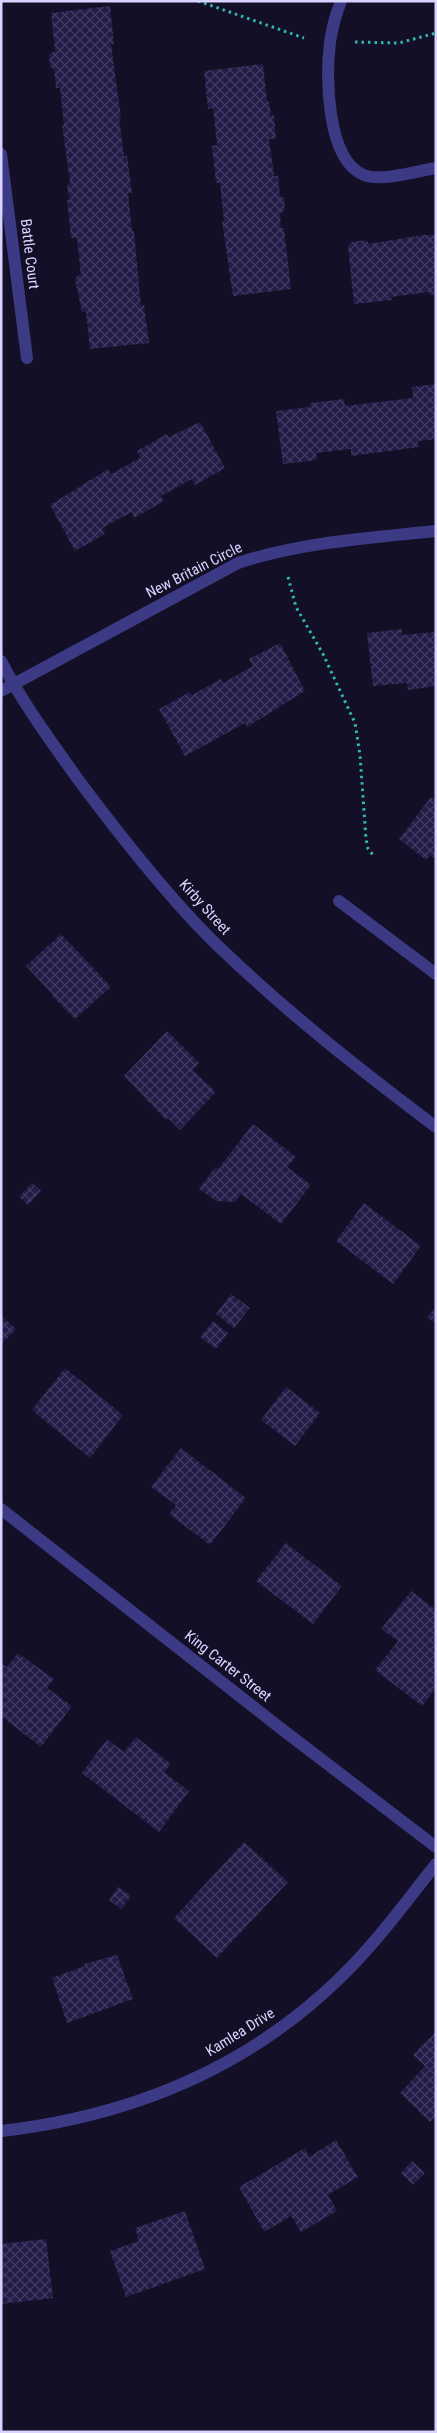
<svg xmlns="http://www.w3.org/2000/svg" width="437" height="2433" font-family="'Roboto Condensed',sans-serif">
  <defs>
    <pattern id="building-cross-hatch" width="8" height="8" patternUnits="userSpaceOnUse" patternTransform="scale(1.25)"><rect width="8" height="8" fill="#241b47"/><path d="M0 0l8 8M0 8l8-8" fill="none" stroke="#433b63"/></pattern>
  </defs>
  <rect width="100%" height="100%" fill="#130f26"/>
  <path fill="url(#building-cross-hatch)" d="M110 6 114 44H111L121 118H119L124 156H127L132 193H128L132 231H134L141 306 144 305 149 343 90 349 86 312H82L75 279 78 275H81L77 238H71L67 200 72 199 69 198 67 185 70 182 62 125H64L60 88H56L54 69 50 67 49 55 55 51 51 13Z
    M263 64 267 102 269 101 271 115H274L276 139H269L274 176H278L280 196 284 198 285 210 280 214 281 228H284L291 289 233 296 222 221H224L220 183H216L212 146 217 145 213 108 208 109 204 71Z
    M423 235H436V295H429V292L391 297 392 300 354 304 348 246 351 242 366 240 369 244Z
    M436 384V439L418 441 419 447 351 456V449L316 453 317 460 283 464 276 411 310 407V403L344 399 345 406 413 398 412 387Z
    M200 422 225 468 195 485 192 479 161 496 164 501 134 518 132 512 102 528 105 534 75 551 50 505 108 469 111 474 140 458 137 451 167 434 169 437Z
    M402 629V635L436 632V686L408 690 407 683 373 686 367 633Z
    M280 643 305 691 247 727 245 723 185 756 159 709 190 692 192 695 221 679 223 683 253 666 249 659Z
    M431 797 436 800V859L430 855 426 860 399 839Z
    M61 934 111 987 75 1019 52 996 53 995 26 966Z
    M167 1031 199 1063 193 1070 216 1092 180 1130 168 1118 166 1120 124 1076Z
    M253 1124 296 1157 287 1167 311 1185 281 1224 241 1194 235 1202 216 1201 199 1189 215 1167 218 1169Z
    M32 1183 41 1191 28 1205 19 1197Z
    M364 1203 421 1246 393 1284 336 1241Z
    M231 1294 250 1308 234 1328 216 1314Z
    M436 1306V1324L427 1317Z
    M1 1315 16 1329 1 1345Z
    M213 1321 228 1333 216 1349 200 1337Z
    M65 1368 123 1415 90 1458 32 1410Z
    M286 1387 320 1413 295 1446 261 1420Z
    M181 1448 246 1498 210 1545 169 1514 176 1505 151 1487Z
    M286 1543 342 1586 313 1624 256 1581Z
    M411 1591 436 1610V1688L422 1706 375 1670 398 1641 381 1629Z
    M18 1653 54 1679 47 1688 72 1706 41 1747 1 1716V1663L7 1667Z
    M136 1737 171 1764 164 1772 189 1791 159 1832 82 1773 107 1739 124 1752Z
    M244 1842 288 1882 217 1958 174 1918Z
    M118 1887 131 1896 121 1909 109 1900Z
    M117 1955 133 1999 67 2023 52 1978 85 1966 84 1964Z
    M436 2031V2117L430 2122 400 2093 425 2066 413 2055Z
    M336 2140 358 2177 328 2195 337 2211 301 2232 291 2216 264 2232 239 2187 305 2148 309 2157Z
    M412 2161 425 2173 413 2185 401 2173Z
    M185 2211 205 2269 126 2297 110 2251 139 2241 135 2228Z
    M46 2239 53 2298 1 2304V2244Z"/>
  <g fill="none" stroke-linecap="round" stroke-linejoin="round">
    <path stroke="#2fb8b0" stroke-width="3" stroke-dasharray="2.5 4" stroke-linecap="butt" d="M198 1 304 38
      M355 42 399 43 436 33
      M288 577 296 607 323 654 355 723 360 755 366 839 368 849 375 857"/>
    <path stroke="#3d3a85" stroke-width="12" d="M339 901 436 974"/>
    <path stroke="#3d3a85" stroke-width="12" d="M341 1C336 14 332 28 330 42 326 76 326 160 364 175 382 182 417 171 436 168
      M1 154 27 358
      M1 661C22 702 50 740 77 778 118 833 166 895 215 943 284 1010 359 1069 436 1127
      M1 691 238 563C302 542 369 538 436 531
      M1 1509 279 1727 436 1847
      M1 2131C130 2116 247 2069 341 1977 376 1943 405 1903 436 1864"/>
  </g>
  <g text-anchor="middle" stroke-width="4" stroke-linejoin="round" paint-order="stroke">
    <g font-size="15" fill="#d9d4ff" stroke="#130f26">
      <text transform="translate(30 254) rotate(83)" y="5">Battle Court</text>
      <text transform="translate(194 570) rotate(-27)" y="5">New Britain Circle</text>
      <text transform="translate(205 907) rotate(48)" y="5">Kirby Street</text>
      <text transform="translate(228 1666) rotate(38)" y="5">King Carter Street</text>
      <text transform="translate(240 2032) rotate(-32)" y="5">Kamlea Drive</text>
    </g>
  </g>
  <rect width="437" height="2433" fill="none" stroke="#d9d4ff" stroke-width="5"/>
</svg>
